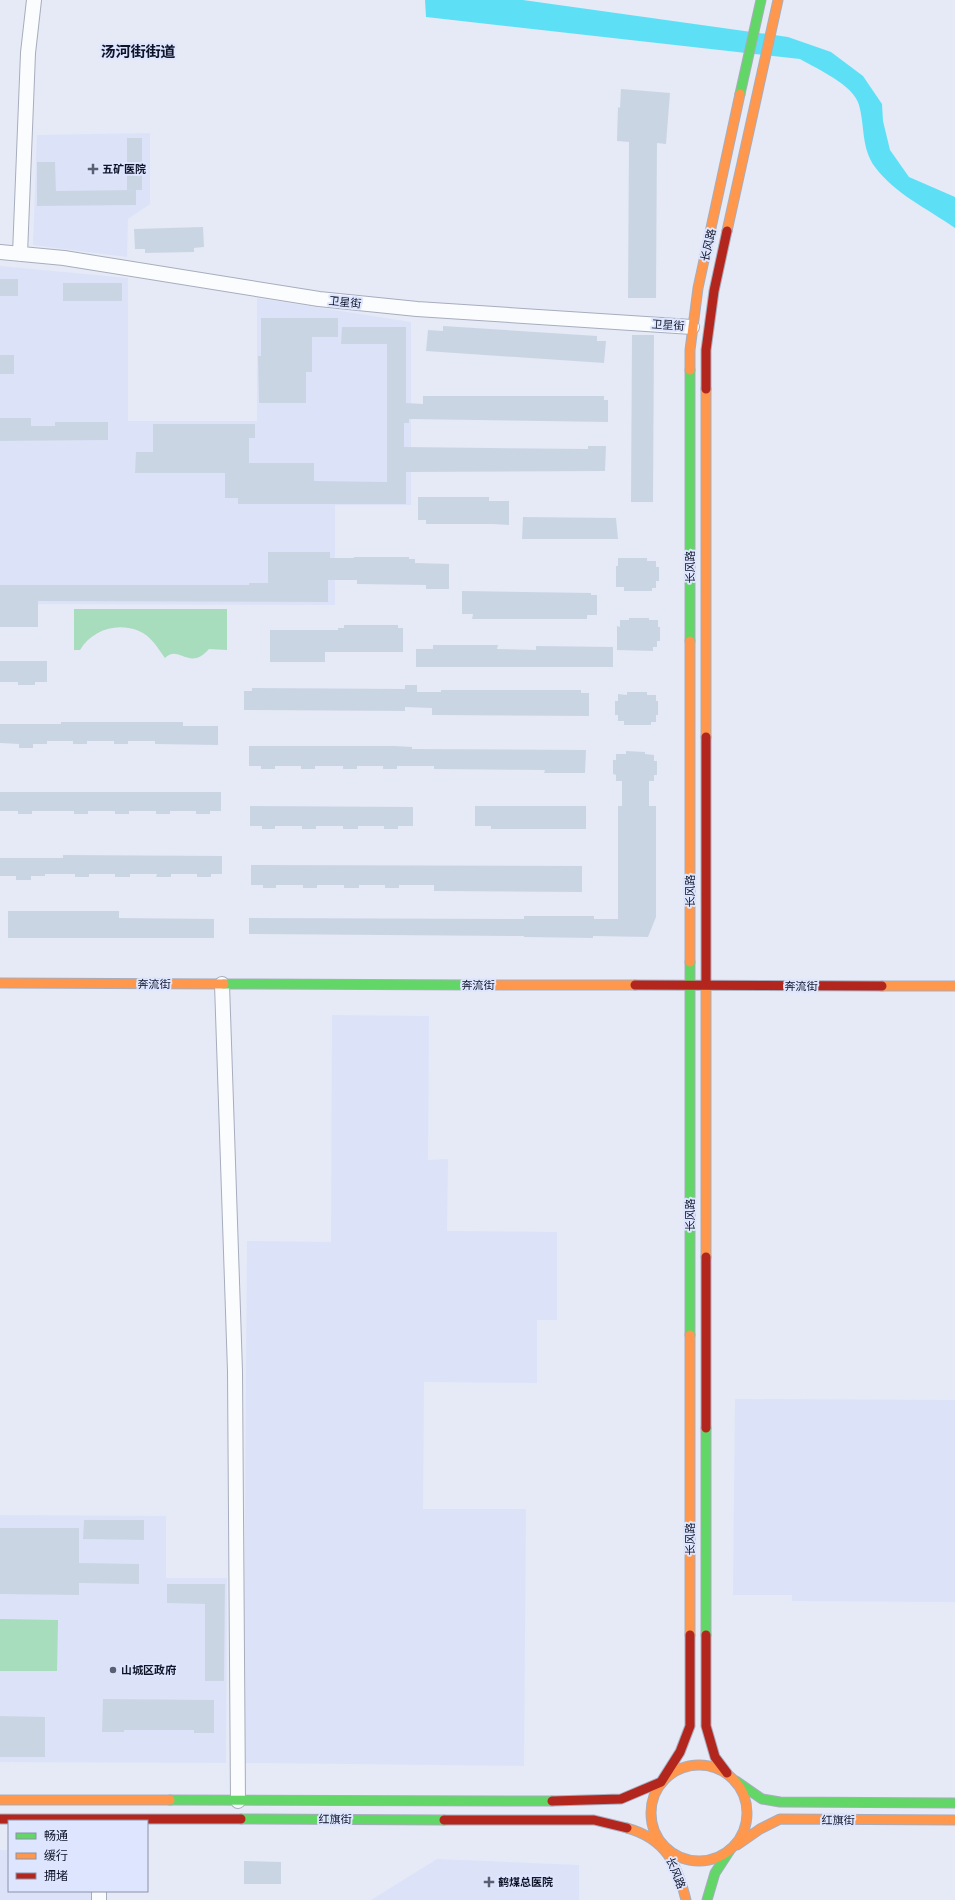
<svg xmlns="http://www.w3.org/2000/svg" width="955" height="1900" font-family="'Source Sans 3','Noto Sans SC',sans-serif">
  <rect width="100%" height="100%" fill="#e5eaf6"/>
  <path fill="#dce3f8" d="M150 133V204L128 219 127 257 33 245 37 135Z
    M0 266 128 278V421H257V298L411 322V505H335V605L0 604Z
    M332 1015 429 1016 428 1160 448 1159 447 1231 557 1232V1320H537V1383L424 1382 423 1509H526L524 1766 243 1763 247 1241 331 1242Z
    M735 1399 955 1400V1602L792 1601V1595H733Z
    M0 1515 166 1516V1578H227L226 1763 0 1762Z
    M0 1850H9V1891H92V1900H0Z
    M437 1859 579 1865V1900H371Z"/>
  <path fill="#a7dcbd" d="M74 609H227V650L209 649C189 672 179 644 165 658 158 648 150 635 139 631 117 622 92 630 80 650H74Z
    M0 1619 58 1620 57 1671H0Z"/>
  <path fill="#5de0f6" d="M425 0H523L788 37 831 52 863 76 882 104 883 121 890 150 909 177 955 197V228C928 209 895 194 875 167 861 148 865 126 859 105 854 85 817 69 800 59L426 17Z"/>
  <path fill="#cad5e4" d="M621 89 670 93 666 144 657 143 656 298H628L629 142 617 141 618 107 620 108Z
    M127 138H142V190H127Z
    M37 162H55L56 191 136 190V205L37 206Z
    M203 227 204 247 194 248V252L145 253V249H135L134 229Z
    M0 279H18V296H0Z
    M63 283H122V301H63Z
    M261 318H338V337H312V372H306V403H259L258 356H261Z
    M443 326 597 336V341H606L604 363 426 351 428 330 443 331Z
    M342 327H406V403L423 404V396H604V400H608V422L409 419V423H404V447L588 449V446H606L605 471 406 472V504H238V498H225V473H135L136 452H153V424H255V438H249V463H314V481L387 482V344H341Z
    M632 335H654L653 502H631Z
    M0 355H14V374H0Z
    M0 418H31V426H55V422H108V440L0 441Z
    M418 497H489V501H509V525L493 524H426V520H418Z
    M523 517 616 518 618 539H522Z
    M268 552H330V558H354V557H409V559H415V563L449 564V589H426V585L357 584V580H328V602L38 601V627H0V585H249V583H268Z
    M618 558H647V561H656V567H659V581H656V588H652V591H624V587H616V566H618Z
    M462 591 591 593V595H597V615H587V619H472L473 614H462Z
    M629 618H649V620H658V627H660V641H657V647H653V651L617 650V626L620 627V620H629Z
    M344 625H398V628H403V652H325V662H270V630H338V628H344Z
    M433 645H498L497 649 536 650V646L613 647V667H416V649H433Z
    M0 661H47V682H35V685H18V682H0Z
    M405 685H417V692H441V690H581V693H589V716L432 715V708L405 707V711L244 710V691H252V688L405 689Z
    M627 692H647V695H656V701H658V715H656V722H651V725H624V721H618V715H615V701H618V694L627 695Z
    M61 722H183V726H218V745L155 744V741H128V744H114V741H87V744H73V741H47V744H33V748H19V744L0 743V724H61Z
    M249 746H395L412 747V749L586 750 585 773H544L545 770 434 769V766H397V769H383V766H357V769H343V766H315V769H301V766H275V769H261V766H249Z
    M626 751 645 752V754L654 755V761H657V775H654V781H649V806H656V917L648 937 593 936V938L524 937V936L249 934V918L524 919V916H594V919H618V806H622V781H616V775L613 774V760H616V754H626Z
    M0 792H221V811H210V814H196V811H170V814H156V811H129V814H115V811H88V814H74V811H32V814H18V811H0Z
    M250 806 413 807V826H398V829H384V826H358V829H343V826H316V829H302V826H275V829H262V826H250Z
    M475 806H586V829H491V826H475Z
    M63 855 222 856V874H211V877H197V874H171V877H156L157 874H130V877H115V874H89V877H75V874H45V876H31V880H16V876H0V858H63Z
    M251 865 582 866V892L434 891V885H399V888H385V885H359V888H344V885H317V888H303V885H276V888H263V885H251Z
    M8 911H119V918L214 919V938H8Z
    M84 1520H144V1540L83 1539Z
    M0 1528H79V1563L139 1564V1584L79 1583V1595L0 1594Z
    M167 1584H225L224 1681H205V1604L167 1603Z
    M103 1699 214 1700V1733H194V1730H124V1732H102Z
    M0 1716 45 1717V1757H0Z
    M244 1861 281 1862V1884H244Z"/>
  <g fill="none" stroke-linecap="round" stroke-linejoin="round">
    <g stroke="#a7adbd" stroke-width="16">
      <path id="street" d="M0 252 64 258 319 299 417 309 692 327
        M20 254 28 53 34 0
        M222 984 235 1371 238 1801
        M99 1900V1891"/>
    </g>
    <g stroke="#a7adbd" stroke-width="11">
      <path id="fast" d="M740 94 761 0
        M690 370V641
        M690 962V1335
        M224 984 481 985
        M706 1428V1635
        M736 1781 762 1799 780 1802 955 1803
        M170 1800 552 1801
        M241 1819 444 1820
        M707 1900 715 1873 730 1850"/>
    </g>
    <g stroke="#a7adbd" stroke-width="11">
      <path id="slow" d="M727 231 778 0
        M690 370V350L698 288 740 94
        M706 389V737
        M690 641V962
        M706 982V1257
        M0 983 224 984
        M481 985H635
        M882 986H955
        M690 1335V1635
        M651 1813a48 48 0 1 1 96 0a48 48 0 1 1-96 0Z
        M0 1800H170
        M627 1828C666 1839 677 1864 686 1900
        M737 1845 760 1829 780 1819 955 1820"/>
    </g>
    <g stroke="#a7adbd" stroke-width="11">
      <path id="jam" d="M706 389V350L714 291 727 231
        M706 737V982
        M635 985 882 986
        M706 1257V1428
        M706 1635V1726L715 1757 727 1773
        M661 1782 680 1752 690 1726V1635
        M552 1801 621 1799 661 1782
        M0 1819H241
        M444 1820H594L627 1828"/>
    </g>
    <use href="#street" stroke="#fbfcfe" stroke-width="14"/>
    <use href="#fast" stroke="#63d668" stroke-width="9"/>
    <use href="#slow" stroke="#ff974d" stroke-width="9"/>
    <use href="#jam" stroke="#b3261e" stroke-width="9"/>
  </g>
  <g fill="#5a5f71" stroke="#dde6fe" stroke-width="1.5">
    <path d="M91 163h4v4h4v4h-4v4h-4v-4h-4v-4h4z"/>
    <circle cx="113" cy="1670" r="4"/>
    <path d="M487 1876h4v4h4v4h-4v4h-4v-4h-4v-4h4z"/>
  </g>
  <g text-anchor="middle" stroke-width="4" stroke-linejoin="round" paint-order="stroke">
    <g font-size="11" font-weight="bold" fill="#0f1429" stroke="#dde6fe" text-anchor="start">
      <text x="102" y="173">五矿医院</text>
      <text x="121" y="1674">山城区政府</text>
      <text x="498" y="1886">鹤煤总医院</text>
    </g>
    <g font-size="11" fill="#0f1429" stroke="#dde6fe">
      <text transform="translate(708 245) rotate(-77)" y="4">长风路</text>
      <text transform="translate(345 302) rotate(6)" y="4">卫星街</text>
      <text transform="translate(668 325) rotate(4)" y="4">卫星街</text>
      <text transform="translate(690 567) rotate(-90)" y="4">长风路</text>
      <text transform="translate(690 891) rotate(-90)" y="4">长风路</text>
      <text x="154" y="988">奔流街</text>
      <text x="478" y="989">奔流街</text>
      <text x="801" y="990">奔流街</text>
      <text transform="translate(690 1215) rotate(-90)" y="4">长风路</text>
      <text transform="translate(690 1539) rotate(-90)" y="4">长风路</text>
      <text x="335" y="1823">红旗街</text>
      <text x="838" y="1824">红旗街</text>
      <text transform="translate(676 1873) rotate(68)" y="4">长风路</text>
    </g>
    <g font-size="15" font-weight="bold" fill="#0f1429" stroke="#dde6fe">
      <text x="138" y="57">汤河街街道</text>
    </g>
  </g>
  <rect x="8" y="1820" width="140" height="72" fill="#dde6fe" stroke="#8b92a9"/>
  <rect x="16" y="1833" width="20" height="6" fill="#63d668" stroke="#8b92a9"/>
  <text x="44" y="1840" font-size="12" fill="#0f1429">畅通</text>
  <rect x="16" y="1853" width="20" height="6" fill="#ff974d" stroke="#8b92a9"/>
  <text x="44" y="1860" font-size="12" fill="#0f1429">缓行</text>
  <rect x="16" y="1873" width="20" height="6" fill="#b3261e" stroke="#8b92a9"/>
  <text x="44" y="1880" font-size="12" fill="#0f1429">拥堵</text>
</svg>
